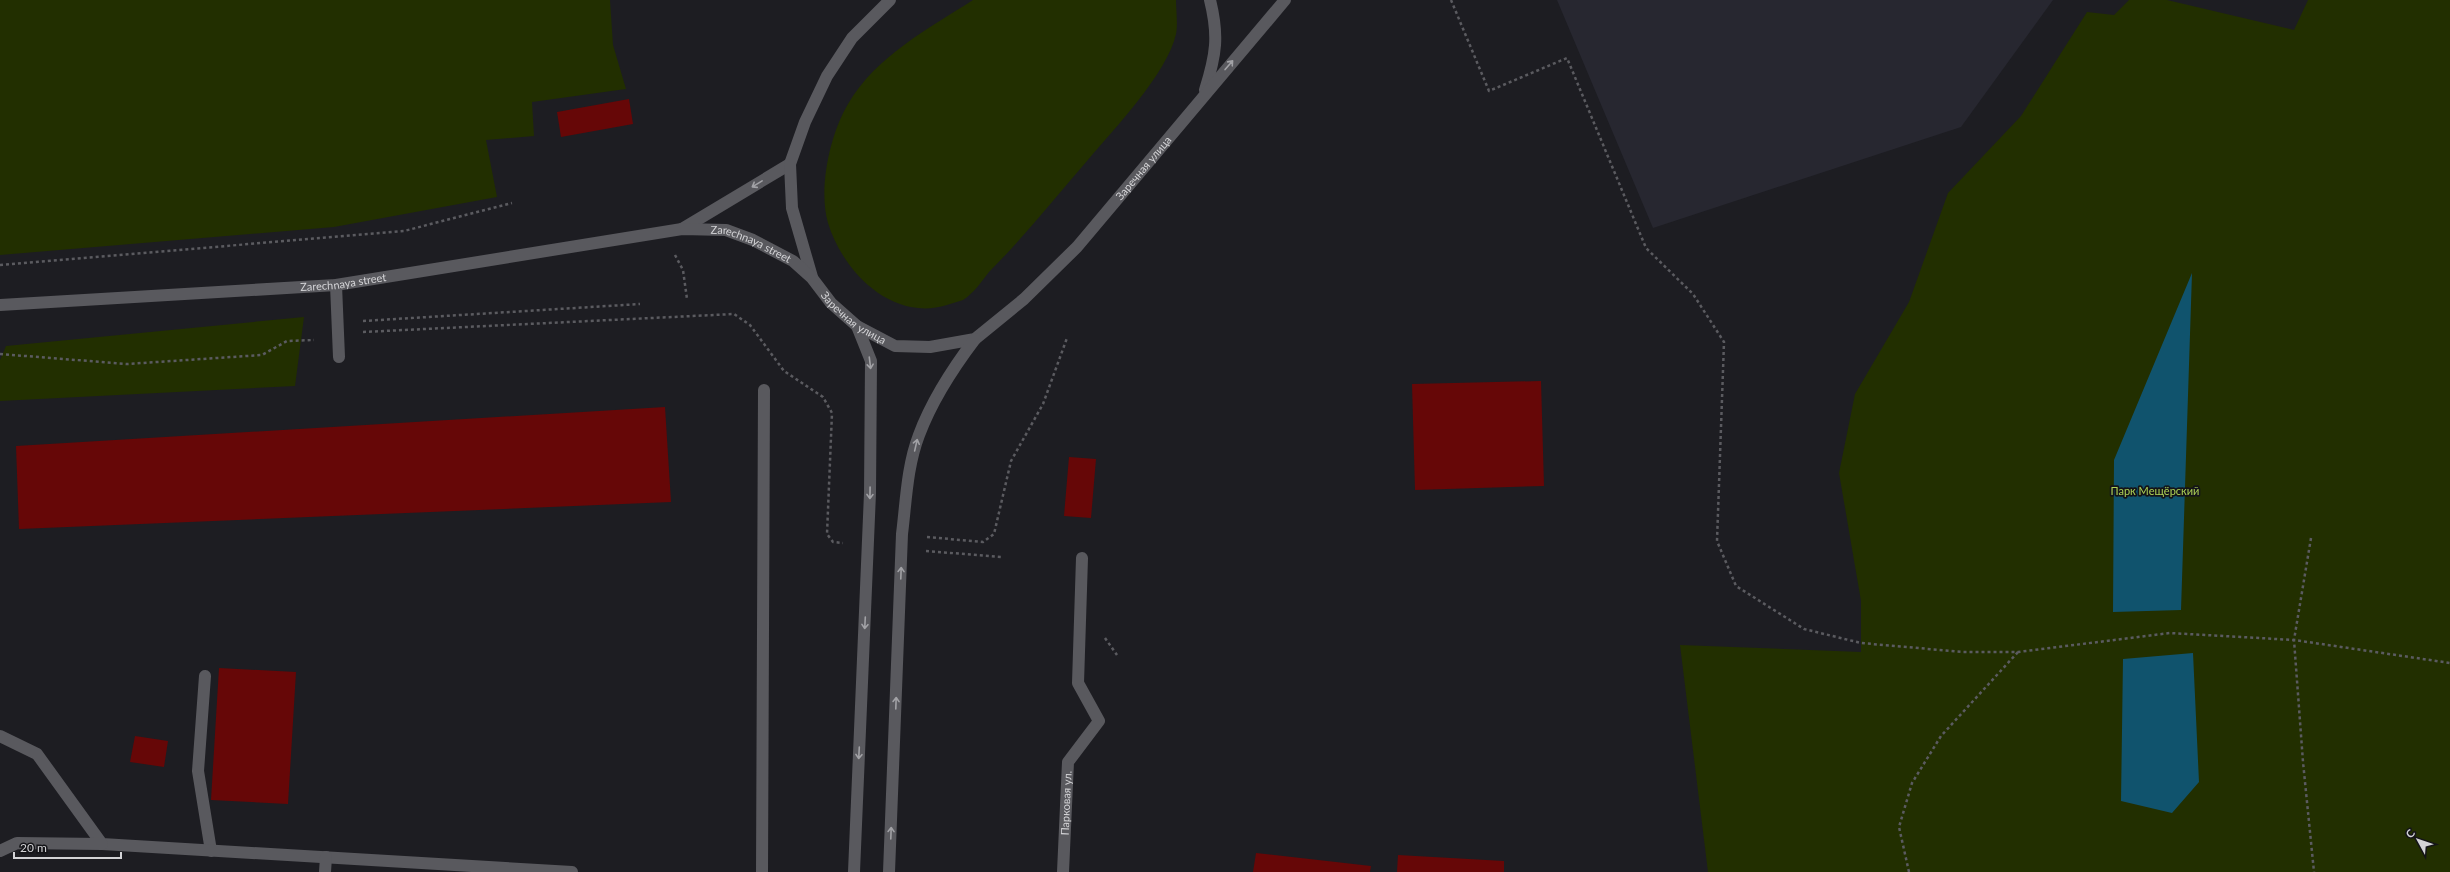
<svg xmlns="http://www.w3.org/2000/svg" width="2450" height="872" font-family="Lato,sans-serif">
  <rect width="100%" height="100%" fill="#1d1d22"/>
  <path fill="#272730" d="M1557 0H2053L1961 127 1653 228Z"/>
  <path fill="#222f00" d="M0 0H610L613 45 626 89 532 102 534 136 486 140 497 197 334 227 0 255Z
    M973 0H1176C1176 10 1178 24 1176 34 1167 74 1114 129 1087 161 1055 198 1024 237 989 272 982 281 973 294 963 300 958 302 952 303 947 305 892 322 843 272 828 223 818 189 830 134 848 104 876 56 928 29 973 0Z
    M2129 0H2167L2294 30 2308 0H2450V872H1708L1680 645 1861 652V601L1839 473 1855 394 1909 302 1948 193 2021 116 2087 12 2114 15Z
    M304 317 295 386 0 401V360L6 346Z"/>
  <path fill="#10536d" d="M2192 273 2181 610 2113 612 2114 460Z
    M2193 653 2199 782 2172 813 2121 801 2123 659Z"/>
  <path fill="#660707" d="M629 99 633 124 561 137 557 112Z
    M1541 381 1544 486 1415 490 1412 384Z
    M665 407 671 502 19 529 16 446Z
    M1069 457 1096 459 1091 518 1064 516Z
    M219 668 296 672 288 804 211 800Z
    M135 736 168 741 164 767 130 762Z
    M1256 853 1371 866 1370 872H1253Z
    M1398 855 1504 861V872H1397Z"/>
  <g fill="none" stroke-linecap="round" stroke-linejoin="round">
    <path stroke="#5b5b60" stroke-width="2.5" stroke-dasharray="3 3" stroke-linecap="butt" d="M1451 0 1489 91 1567 58 1646 248 1693 294 1724 342 1717 541 1736 586 1804 629 1861 643 1963 652H2018L2170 633 2294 640 2450 663
      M675 255 683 270 687 299
      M0 265 404 231 512 203
      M363 321 640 304
      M363 332 734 314 750 325 784 371 823 397 832 413 827 534 833 542 843 543
      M0 354 127 364 262 355 287 341 314 340
      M927 537 983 542 994 534 1011 461 1043 404 1067 338
      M2311 538 2294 640 2303 762 2314 872
      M926 551 1002 557
      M1105 638 1117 655
      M1909 872 1899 827 1912 783 1941 736 2018 652"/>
    <g stroke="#59595e" stroke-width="12">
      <path d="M1205 90C1216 55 1219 36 1210 0"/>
      <path d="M682 229 790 164"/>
      <path d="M812 277 792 208 790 164 805 122 827 76 852 38 890 0"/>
      <path d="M336 285 339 357"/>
      <path id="s1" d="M0 305 336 285 682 229 726 230 753 240 793 261 812 278 831 303 857 326 895 346 930 347 975 339 1024 299 1077 247 1285 0"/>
      <path d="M205 676 198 771 211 851"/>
      <path d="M0 736 37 754 102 844 572 872"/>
      <path d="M0 851 17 843 102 844"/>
      <path d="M325 872 326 857"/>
      <path d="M762 872 764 390"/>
      <path d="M854 872 870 493 871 361 857 326"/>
      <path d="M889 872 902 534C906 502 907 466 919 435 932 400 953 368 975 339"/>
      <path id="s2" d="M1063 872 1068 762 1099 721 1078 683 1082 558"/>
    </g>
  </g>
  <defs><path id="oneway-shaft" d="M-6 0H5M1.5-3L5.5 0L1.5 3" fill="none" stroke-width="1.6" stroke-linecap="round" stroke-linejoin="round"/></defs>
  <g stroke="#a2a2a6">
    <use href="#oneway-shaft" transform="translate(1229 65) rotate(-49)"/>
    <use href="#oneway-shaft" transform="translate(757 184) rotate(149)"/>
    <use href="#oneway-shaft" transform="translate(870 363) rotate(83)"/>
    <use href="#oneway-shaft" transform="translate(916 445) rotate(-77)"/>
    <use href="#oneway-shaft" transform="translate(870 493) rotate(91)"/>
    <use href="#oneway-shaft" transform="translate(901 573) rotate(-88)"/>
    <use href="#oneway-shaft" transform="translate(865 623) rotate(93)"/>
    <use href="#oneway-shaft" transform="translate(896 703) rotate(-88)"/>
    <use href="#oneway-shaft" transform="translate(859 753) rotate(93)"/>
    <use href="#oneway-shaft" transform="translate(891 833) rotate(-88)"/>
  </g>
  <g text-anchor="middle" stroke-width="3.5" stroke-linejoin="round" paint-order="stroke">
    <g font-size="11" fill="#d3d3d6" stroke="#141418">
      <text dy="4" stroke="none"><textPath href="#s1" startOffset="1261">Заречная улица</textPath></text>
      <text dy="4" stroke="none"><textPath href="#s1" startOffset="759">Zarechnaya street</textPath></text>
      <text dy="4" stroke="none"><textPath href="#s1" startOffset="344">Zarechnaya street</textPath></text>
      <text dy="4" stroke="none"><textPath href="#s1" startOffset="889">Заречная улица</textPath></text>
      <text dy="4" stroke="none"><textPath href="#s2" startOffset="69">Парковая ул.</textPath></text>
    </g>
    <g font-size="11" fill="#afd357" stroke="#141418">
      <text x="2155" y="495">Парк Мещёрский</text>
    </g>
  </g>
  <g transform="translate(2418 840) rotate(310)" stroke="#141418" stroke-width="3" paint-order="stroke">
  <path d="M0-3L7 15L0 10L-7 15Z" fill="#d3d3d6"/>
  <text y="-6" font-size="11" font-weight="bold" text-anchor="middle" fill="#d3d3d6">С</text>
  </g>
  <path d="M14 852v6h107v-6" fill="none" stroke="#d3d3d6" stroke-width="2"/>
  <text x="20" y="852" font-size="12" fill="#d3d3d6" stroke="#141418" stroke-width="3" paint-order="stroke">20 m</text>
</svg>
